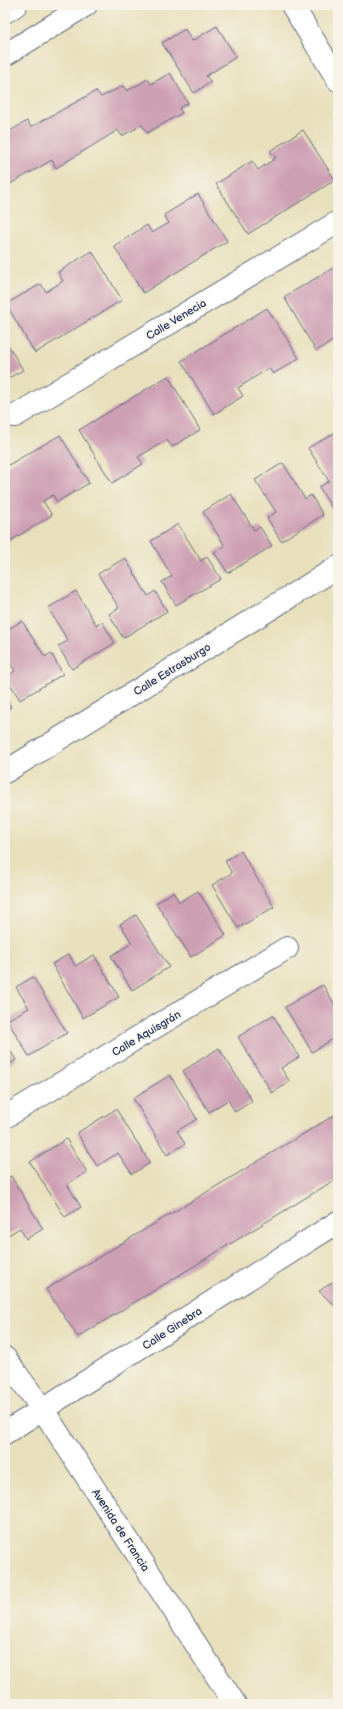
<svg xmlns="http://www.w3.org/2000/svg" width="343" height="1709" font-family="'Balsamiq Sans',sans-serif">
  <rect width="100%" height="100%" fill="#f7f3e8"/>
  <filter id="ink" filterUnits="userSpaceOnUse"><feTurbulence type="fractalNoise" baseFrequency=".025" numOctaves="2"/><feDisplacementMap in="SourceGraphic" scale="8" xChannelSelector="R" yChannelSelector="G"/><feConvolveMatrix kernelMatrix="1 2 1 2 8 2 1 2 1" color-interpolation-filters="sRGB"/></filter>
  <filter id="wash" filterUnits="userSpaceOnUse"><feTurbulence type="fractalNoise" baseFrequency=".012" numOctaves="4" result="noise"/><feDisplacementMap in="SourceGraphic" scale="16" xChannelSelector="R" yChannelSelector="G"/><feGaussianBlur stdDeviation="0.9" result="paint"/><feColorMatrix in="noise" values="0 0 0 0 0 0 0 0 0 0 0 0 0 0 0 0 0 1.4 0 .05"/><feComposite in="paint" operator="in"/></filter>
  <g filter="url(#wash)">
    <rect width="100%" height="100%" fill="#e8e0bc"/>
    <g id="blocks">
      <path fill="#cd9fb3" d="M217 26 236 57 206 76 211 82 194 93 162 43 185 29 192 41Z
        M170 73 188 103 179 108 182 113 147 133 142 125 122 136 118 130 56 168 52 160 5 187V134L27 121 31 127 96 91 101 97 123 86 127 91 148 79 151 84Z
        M303 130 335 180 248 234 216 184 252 161 258 170 276 158 270 151Z
        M198 194 227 241 143 293 114 246 147 225 152 233 169 223 164 215Z
        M92 251 122 300 35 353 6 304 41 284 46 292 63 281 58 272Z
        M338 265V338L316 351 284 297Z
        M267 308 299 358 273 374 269 368 238 388 243 396 214 414 181 361Z
        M5 340 23 370 5 380Z
        M168 376 200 430 172 447 167 440 138 457 143 464 112 483 79 430Z
        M336 432 338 436V507L333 510 319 487 329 481 308 448Z
        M60 435 89 483 57 502 53 495 43 501 52 515 7 543 5 541V467Z
        M283 463 305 499 311 495 323 515 281 541 267 518 276 512 255 480Z
        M231 494 254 530 260 527 272 546 228 573 214 552 225 546 203 512Z
        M178 524 201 561 207 557 221 579 176 605 162 582 172 576 151 541Z
        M125 558 148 596 155 591 167 611 123 638 109 614 119 608 98 574Z
        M76 591 96 625 102 622 115 643 72 669 58 646 68 641 48 608Z
        M22 621 45 657 51 653 63 674 20 700 6 677 15 671 5 656V631Z
        M5 697 11 707 5 711Z
        M241 851 274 907 238 928 212 885 232 873 225 861Z
        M198 891 226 935 191 957 156 903 173 892 179 902Z
        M136 915 169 967 132 990 111 956 132 943 120 924Z
        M69 954 75 966 94 955 119 997 83 1018 52 964Z
        M33 977 67 1033 29 1056 7 1020 29 1008 16 987Z
        M323 985 338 1010V1047L333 1039 312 1052 285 1007Z
        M273 1015 299 1057 281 1068 290 1082 272 1093 238 1037Z
        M5 1042 16 1060 5 1067Z
        M219 1048 252 1101 235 1112 228 1100 209 1112 183 1071Z
        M170 1075 197 1119 177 1131 185 1144 167 1155 133 1098Z
        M116 1109 150 1163 132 1174 118 1153 97 1166 77 1133Z
        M338 1113V1178L78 1337 46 1289Z
        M66 1139 87 1172 67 1184 81 1207 65 1217 30 1162Z
        M11 1176 43 1229 26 1239 20 1228 5 1237V1179Z
        M338 1279V1309L319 1291Z"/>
    </g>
  </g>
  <g filter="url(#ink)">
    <use href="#blocks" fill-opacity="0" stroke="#636d7f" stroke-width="1"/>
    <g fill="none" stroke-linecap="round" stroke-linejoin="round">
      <g stroke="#636d7f" stroke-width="24">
        <path id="minor" d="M15 416 338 222
          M5 772 338 567
          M5 1117 287 948
          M5 1433 338 1222"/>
      </g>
      <g stroke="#636d7f" stroke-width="24">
        <path id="tertiary" d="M292 5 338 80
          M5 12 16 5
          M5 55 86 5
          M5 1358 43 1410 235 1704"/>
      </g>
      <use href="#minor" stroke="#fff" stroke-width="22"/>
      <use href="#tertiary" stroke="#fff" stroke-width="22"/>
    </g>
  </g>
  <g text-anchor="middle" stroke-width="3" stroke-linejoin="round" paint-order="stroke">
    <g font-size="11" fill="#1b2f5e" stroke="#f7f3e8">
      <text transform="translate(176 319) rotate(-31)" y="4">Calle Venecia</text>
      <text transform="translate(172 669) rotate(-32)" y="4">Calle Estrasburgo</text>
      <text transform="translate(146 1033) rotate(-31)" y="4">Calle Aquisgrán</text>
      <text transform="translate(172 1328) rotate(-33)" y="4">Calle Ginebra</text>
      <text transform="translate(121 1530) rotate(57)" y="4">Avenida de Francia</text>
    </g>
  </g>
  <rect width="343" height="1709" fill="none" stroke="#f7f3e8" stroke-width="20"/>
</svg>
